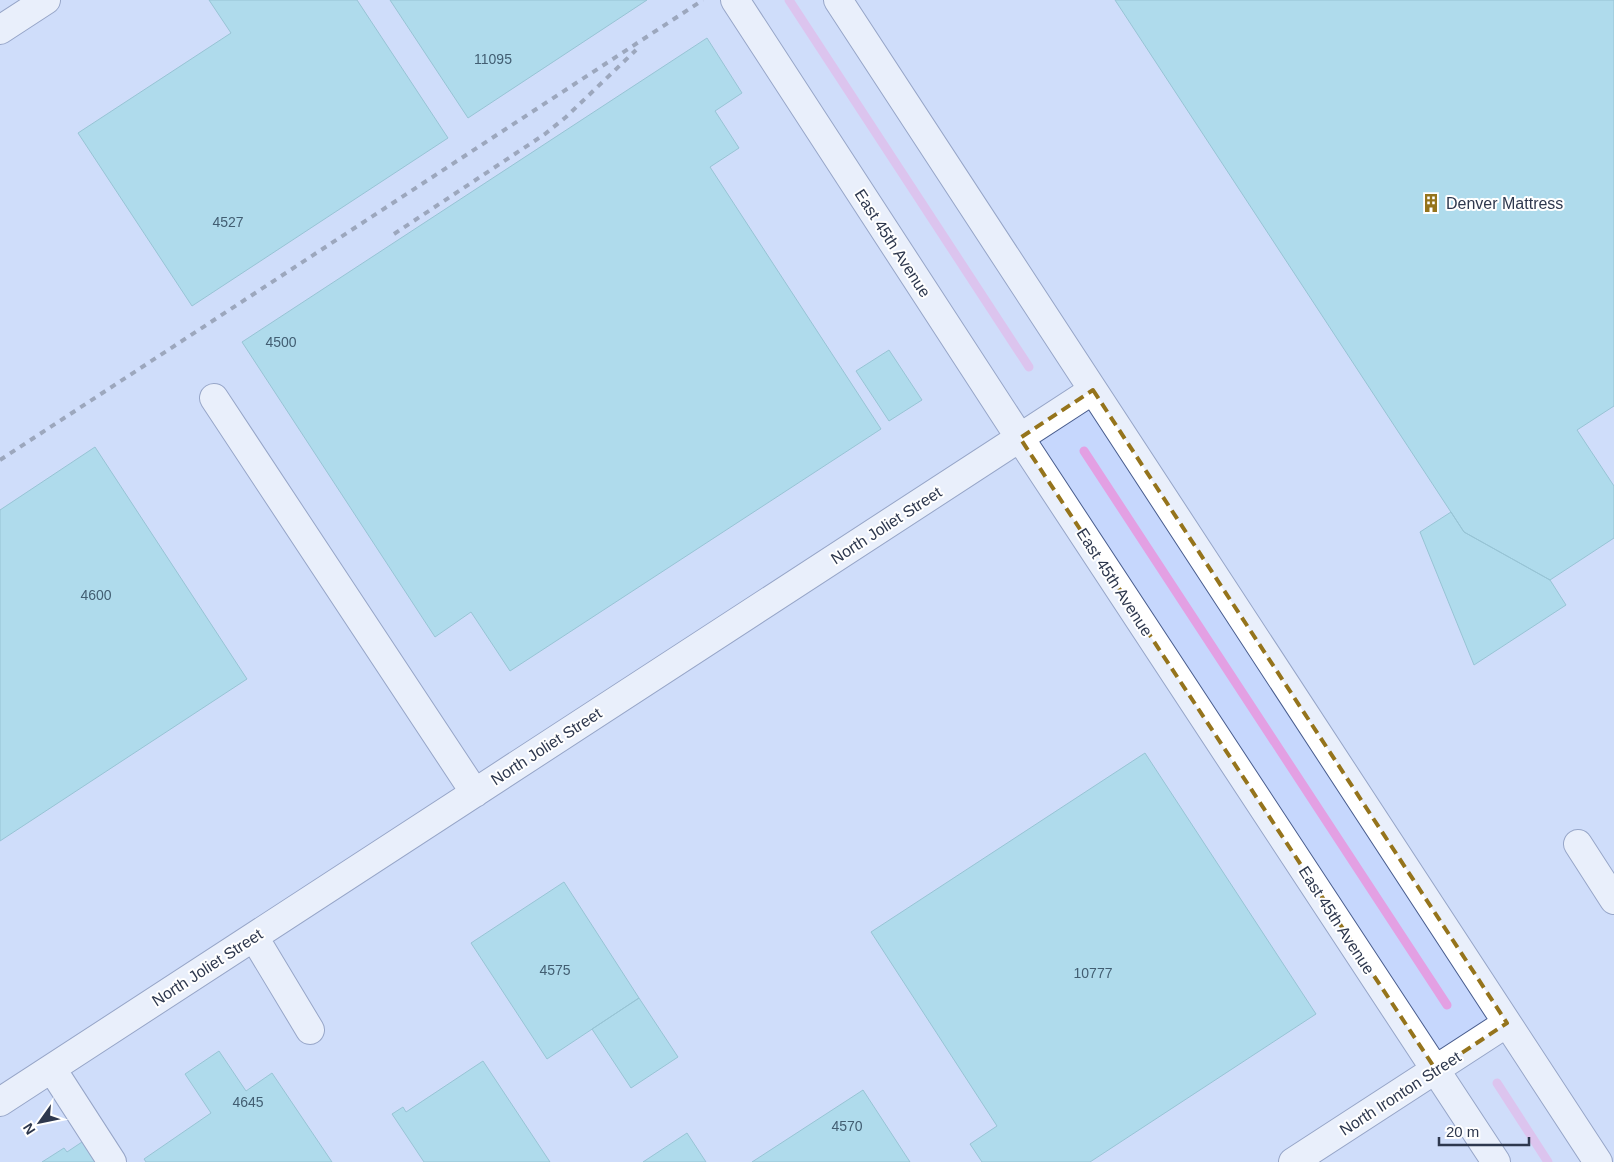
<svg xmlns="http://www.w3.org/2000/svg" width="1614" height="1162" font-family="Helvetica,sans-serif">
  <rect width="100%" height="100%" fill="#d7e1f8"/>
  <path fill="#c6d7fd" d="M0 0H1614V1162H0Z"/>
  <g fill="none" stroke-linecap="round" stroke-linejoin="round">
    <path stroke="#e3a0e3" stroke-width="9" d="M789 0 1029 367
      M1084 451 1447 1005
      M1497 1083 1548 1162"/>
  </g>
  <path fill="#7ed2dd" stroke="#4b9faa" d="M209 0H357L448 138 192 306 78 133 231 33Z
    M390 0H647L468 118Z
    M1115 0H1614V406L1577 430 1614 486V538L1550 580 1464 532Z
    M707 38 742 93 715 111 739 148 710 167 881 429 510 671 471 612 435 637 242 342Z
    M889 350 922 400 889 421 856 371Z
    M95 447 247 679 0 841V510Z
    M1451 512 1464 532 1550 580 1566 605 1474 665 1420 532Z
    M1145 753 1316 1014 1090 1162H982L970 1144 997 1126 871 932Z
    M564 882 639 998 547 1059 471 943Z
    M639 998 678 1057 631 1088 592 1029Z
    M219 1051 246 1091 272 1073 332 1162H146L144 1159 211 1113 185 1074Z
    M483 1061 550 1162H424L392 1114 403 1107 406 1112Z
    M863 1090 910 1162H752Z
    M687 1133 706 1162H643Z
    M88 1138 103 1162H42L64 1148 67 1152Z"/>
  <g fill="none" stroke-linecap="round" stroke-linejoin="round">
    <g stroke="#495d8e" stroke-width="30">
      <path id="minor" d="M735 0 1020 438 1496 1162
        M838 0 1598 1162
        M0 30 46 0
        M214 398 475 793
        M1578 844 1614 900
        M254 937 310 1030
        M52 1069 112 1162
        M0 1102 1093 390
        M1293 1162 1507 1023"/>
    </g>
    <use href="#minor" stroke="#fff" stroke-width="28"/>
    <path stroke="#566076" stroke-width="4" stroke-dasharray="6 6" stroke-linecap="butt" d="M394 234 545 134 566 117 636 50
      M0 460 703 0"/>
  </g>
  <path d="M0 0H1614V1162H0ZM1093 390 1507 1023 1436 1070 1020 438Z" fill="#d7e1f8" fill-opacity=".55" fill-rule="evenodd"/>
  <path fill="none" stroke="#95741c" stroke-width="4" stroke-dasharray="10 6" stroke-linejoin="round" d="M1093 390 1507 1023 1436 1070 1020 438Z"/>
  <defs>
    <g id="building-bare" transform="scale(1.5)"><path d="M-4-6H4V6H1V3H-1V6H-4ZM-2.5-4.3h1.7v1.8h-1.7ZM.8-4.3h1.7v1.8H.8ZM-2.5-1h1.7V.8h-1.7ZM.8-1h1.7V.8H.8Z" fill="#95741c" stroke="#fff" stroke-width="2.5" paint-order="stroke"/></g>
  </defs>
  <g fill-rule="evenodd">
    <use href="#building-bare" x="1431" y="203"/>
  </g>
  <g text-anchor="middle" stroke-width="4" stroke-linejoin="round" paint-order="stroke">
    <g font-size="14" fill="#425e72">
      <text x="493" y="64">11095</text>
      <text x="228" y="227">4527</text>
      <text x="281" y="347">4500</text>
      <text x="96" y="600">4600</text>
      <text x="555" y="975">4575</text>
      <text x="1093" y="978">10777</text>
      <text x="248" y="1107">4645</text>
      <text x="847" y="1131">4570</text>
    </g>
    <g font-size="16" fill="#2e384e" stroke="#fff" text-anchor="start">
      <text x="1446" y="209">Denver Mattress</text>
    </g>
    <g font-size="16" fill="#2e384e" stroke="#fff">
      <text transform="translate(893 243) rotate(57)" y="6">East 45th Avenue</text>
      <text transform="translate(886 525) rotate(-33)" y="6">North Joliet Street</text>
      <text transform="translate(1115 582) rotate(57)" y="6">East 45th Avenue</text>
      <text transform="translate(546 746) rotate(-33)" y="6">North Joliet Street</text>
      <text transform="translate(1337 920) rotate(57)" y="6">East 45th Avenue</text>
      <text transform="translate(207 967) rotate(-33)" y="6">North Joliet Street</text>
      <text transform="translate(1400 1093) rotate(-33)" y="6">North Ironton Street</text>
    </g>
  </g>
  <g transform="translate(40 1122) rotate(237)" stroke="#ffffff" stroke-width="4" paint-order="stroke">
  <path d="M0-4L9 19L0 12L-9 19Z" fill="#2e384e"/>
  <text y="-8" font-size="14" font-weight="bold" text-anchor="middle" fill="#2e384e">N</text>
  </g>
  <path d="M1439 1137v8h90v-8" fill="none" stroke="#2e384e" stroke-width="2.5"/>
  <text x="1446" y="1137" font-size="15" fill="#2e384e" stroke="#ffffff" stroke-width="4" paint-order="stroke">20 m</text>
</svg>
